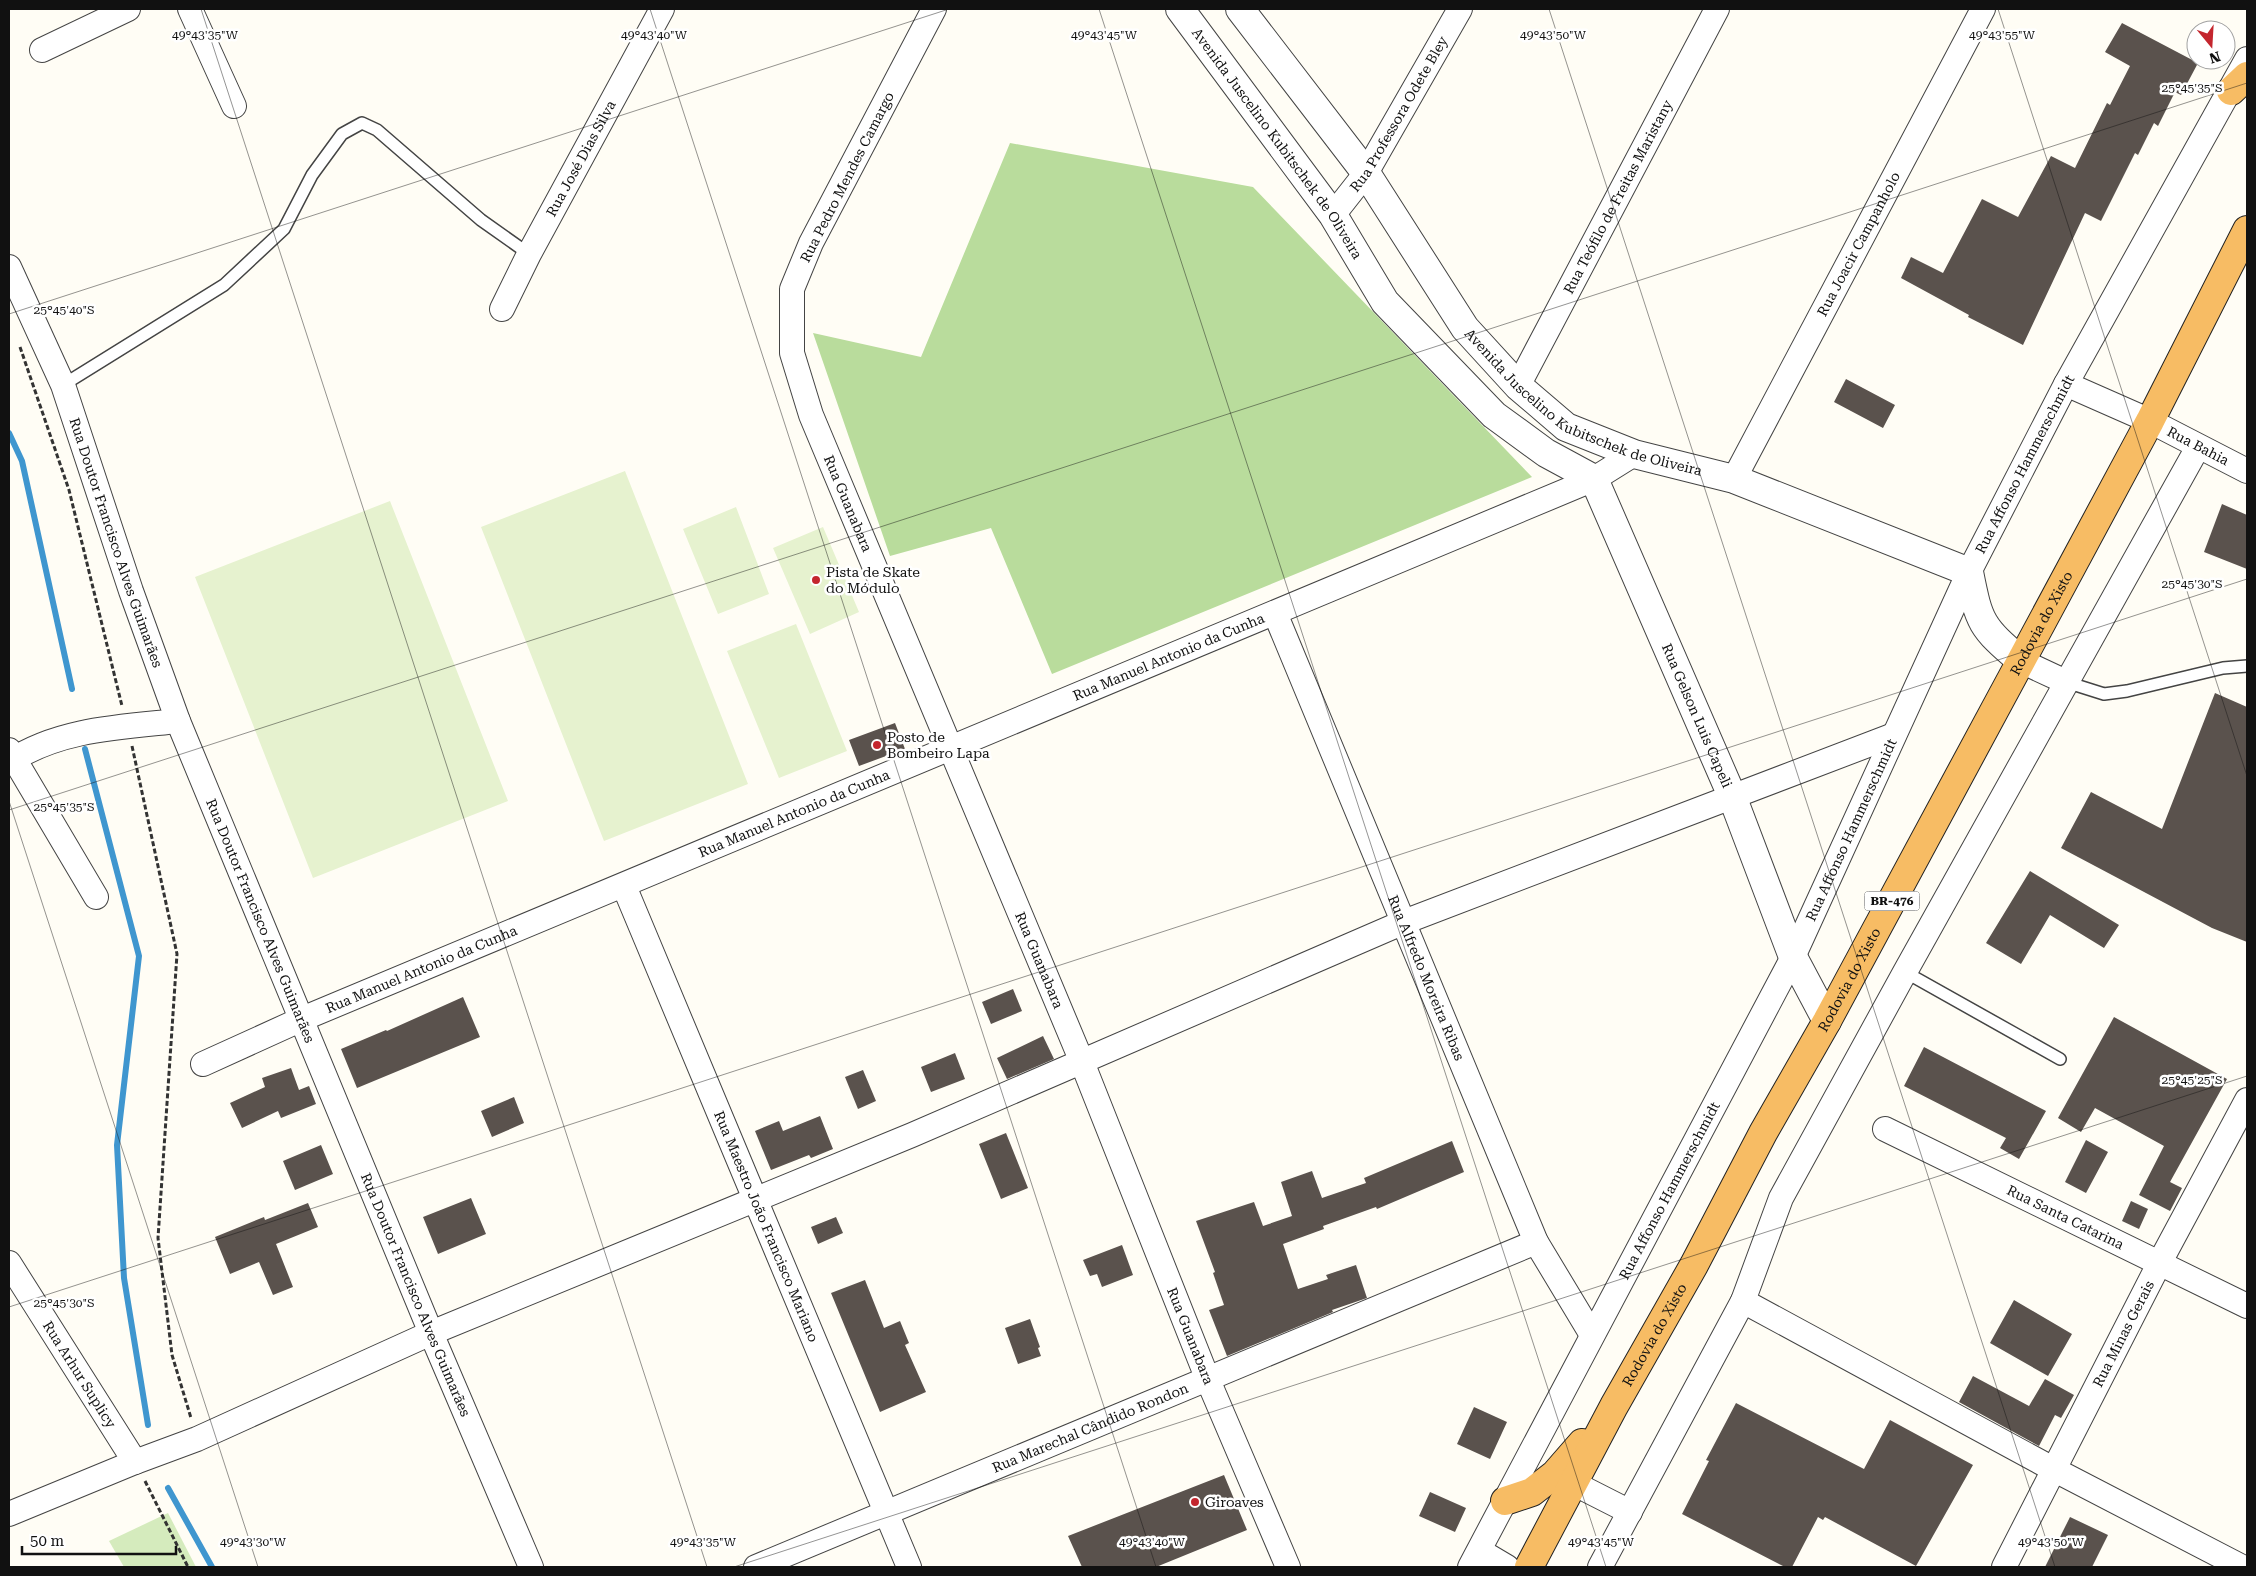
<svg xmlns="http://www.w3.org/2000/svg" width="2256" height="1576" font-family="'Roboto Serif',serif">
  <rect width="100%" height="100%" fill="#fffdf5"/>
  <path fill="#d5ebbd" d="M168 1513 196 1567H124L109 1541Z"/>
  <path fill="#b9dc9c" d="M1010 143 1253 187 1532 477 1052 674 991 528 890 556 813 333 921 357Z"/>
  <path fill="#e6f2cf" d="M625 471 748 784 604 841 481 527Z
    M390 501 508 801 313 878 195 577Z
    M736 507 769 594 718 614 683 529Z
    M823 527 859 612 810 634 773 548Z
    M796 624 847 751 779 778 727 651Z"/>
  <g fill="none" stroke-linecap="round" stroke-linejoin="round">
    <path stroke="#3f96cf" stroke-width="6" d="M9 433 22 461 72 689
      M85 749 139 956 117 1145 124 1278 148 1425
      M168 1488 212 1567"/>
  </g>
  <path fill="#5a524d" d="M2122 23 2198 63 2181 95 2175 92 2158 126 2154 123 2138 155 2135 153 2101 221 2085 213 2023 345 1968 317 1969 315 1901 278 1911 257 1943 273 1982 199 2018 217 2051 156 2075 168 2107 103 2110 105 2130 66 2105 52Z
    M1846 379 1895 405 1883 428 1834 402Z
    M2222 504 2247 515V569L2204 552Z
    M2215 693 2247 707V942L2212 928 2061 848 2091 792 2162 829Z
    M895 723 905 749 859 766 849 740Z
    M2030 871 2119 925 2104 948 2050 915 2021 964 1986 943Z
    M1013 989 1022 1011 991 1024 982 1002Z
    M463 997 480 1037 357 1088 341 1049 386 1030 387 1031Z
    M2114 1017 2227 1079 2170 1182 2182 1188 2170 1211 2139 1195 2164 1146 2095 1108 2081 1132 2058 1118Z
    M1043 1036 1054 1059 1007 1079 997 1058Z
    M1924 1047 2046 1111 2019 1159 2000 1148 2006 1138 1904 1086Z
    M955 1053 965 1079 931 1092 921 1067Z
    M291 1068 299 1090 309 1086 316 1104 281 1118 278 1111 242 1128 230 1103 265 1087 262 1078Z
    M863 1070 876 1101 858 1109 845 1077Z
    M514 1097 524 1123 492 1137 481 1111Z
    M820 1116 833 1149 811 1158 809 1155 771 1170 755 1131 779 1121 783 1131Z
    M1006 1133 1028 1188 1001 1199 979 1144Z
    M2086 1140 2108 1152 2086 1193 2065 1182Z
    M1452 1141 1464 1172 1377 1209 1376 1207 1323 1226 1324 1229 1283 1244 1298 1289 1328 1279 1326 1275 1356 1265 1367 1298 1332 1310 1333 1312 1227 1356 1209 1310 1224 1305 1213 1273 1215 1272 1196 1221 1254 1202 1263 1226 1292 1216 1281 1182 1312 1171 1322 1198 1366 1183 1364 1178Z
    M321 1145 333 1174 295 1190 283 1161Z
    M471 1198 486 1234 438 1254 423 1217Z
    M2131 1201 2148 1209 2139 1229 2122 1221Z
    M308 1203 318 1227 276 1244 293 1287 273 1295 259 1262 230 1274 215 1237 264 1217 265 1220Z
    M836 1217 843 1233 818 1244 811 1227Z
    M1122 1245 1133 1275 1102 1287 1097 1274 1090 1276 1083 1260Z
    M865 1280 884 1328 900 1321 909 1343 905 1345 926 1392 880 1412 831 1293Z
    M2014 1300 2072 1334 2048 1376 1990 1343Z
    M1030 1319 1040 1347 1038 1348 1041 1356 1018 1364 1005 1328Z
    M1973 1376 2029 1406 2045 1379 2074 1395 2061 1418 2055 1415 2039 1446 1959 1402Z
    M1736 1403 1864 1469 1890 1420 1973 1465 1916 1566 1825 1517 1823 1520 1818 1517 1792 1567H1785L1682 1514 1709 1461 1706 1460Z
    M1474 1407 1507 1422 1490 1459 1457 1444Z
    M1224 1475 1247 1530 1156 1567H1082L1068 1536Z
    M1430 1492 1466 1508 1455 1532 1419 1516Z
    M2070 1517 2108 1535 2092 1567H2045Z"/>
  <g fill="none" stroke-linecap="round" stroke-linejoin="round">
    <g stroke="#444" stroke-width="14">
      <path id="service" d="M63 385 224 285 284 229 312 175 342 134 362 123 377 130 481 220 529 254
        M2066 682 2104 694 2127 691 2223 668 2247 666
        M1905 972 2060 1059"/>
    </g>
    <g stroke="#444" stroke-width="26">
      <g id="minor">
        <path d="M190 9 234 106"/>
        <path id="s1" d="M934 9 811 243 792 289V353L811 415 1082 1062 1208 1380 1288 1567"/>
        <path d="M42 50 128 9"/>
        <path id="s2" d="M1333 215 1366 173 1460 9"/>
        <path id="s3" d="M9 267 63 385 131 591 178 721 431 1333 531 1567"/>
        <path id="s4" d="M502 309 529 254 662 9"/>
        <path id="s5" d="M2066 384 2150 421 2247 471"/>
        <path id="s6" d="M1518 386 1717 9"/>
        <path id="s7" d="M1734 479 1983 9"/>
        <path id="s8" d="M1275 613 1536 1242 1592 1335"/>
        <path d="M2021 661 2066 682"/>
        <path d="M9 750 96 897"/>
        <path d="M9 762C59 729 120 727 178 721"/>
        <path id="s9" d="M624 886 909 1567"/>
        <path id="s10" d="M203 1064 302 1019 1594 479 1634 454"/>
        <path id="s11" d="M1885 1129 2247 1306"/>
        <path id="s12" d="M9 1263 135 1462"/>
        <path d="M1743 1301 2053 1469 2242 1567"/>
        <path d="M1573 1483 1630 1512"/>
        <path d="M9 1514 135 1462 197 1439 431 1333 912 1135 1404 922 1894 735"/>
        <path d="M1480 1551 1507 1567"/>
        <path id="s13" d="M756 1567 1536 1242"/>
        <path id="s14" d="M1470 1567 1793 957 1969 572 2066 384 2247 59"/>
        <path d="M1600 1567 1743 1301 1781 1198 1905 972 2198 447"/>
        <path id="s15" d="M2004 1567 2160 1262 2247 1100"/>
      </g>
    </g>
    <g stroke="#444" stroke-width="30">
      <g id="tertiary">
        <path id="s16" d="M1180 9 1333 215 1385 302 1494 415 1546 453 1594 479 1732 796 1793 957 1827 1021"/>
        <path id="s17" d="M1240 9 1366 173 1465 328 1518 386 1566 427 1634 454 1734 479 1969 572C1979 623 1981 627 2021 661"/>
      </g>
    </g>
    <g stroke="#222" stroke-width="30">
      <g id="trunk">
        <path d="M2231 91 2247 76"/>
        <path d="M1505 1501 1532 1492 1555 1474 1582 1443"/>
        <path id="s18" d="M1529 1567 1614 1406 1694 1265 1763 1133 1827 1021 2021 661 2150 421 2247 230"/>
      </g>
    </g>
    <path stroke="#333" stroke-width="3" stroke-dasharray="5 2.5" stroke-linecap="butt" d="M20 347 69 490 122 706
      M132 746 177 954 158 1238 172 1355 191 1418
      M145 1481 188 1567"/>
    <use href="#service" stroke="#fff" stroke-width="11"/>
    <use href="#minor" stroke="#fff" stroke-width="24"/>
    <use href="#tertiary" stroke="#fff" stroke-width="28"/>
    <use href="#trunk" stroke="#f7bc64" stroke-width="28"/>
  </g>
  <path fill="none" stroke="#111" stroke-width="1" stroke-opacity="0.45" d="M201 9 707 1567M650 9 1156 1567M1099 9 1606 1567M1549 9 2055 1567M1998 9 2247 776M9 314 949 9M9 801 258 1567M9 810 2247 83M9 1307 2247 579M734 1567 2247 1076"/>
  <g fill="#c4262e" stroke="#fff" stroke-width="2">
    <circle cx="816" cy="580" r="5"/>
    <circle cx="877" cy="745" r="5"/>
    <circle cx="1195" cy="1502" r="5"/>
  </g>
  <g text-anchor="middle" stroke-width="5" stroke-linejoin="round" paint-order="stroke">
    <rect fill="#fff" stroke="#585858" stroke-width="1" x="1864.5" y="891.5" width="55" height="19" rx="4"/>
    <g font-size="12" font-weight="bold" fill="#111">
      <text x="1892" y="905">BR-476</text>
    </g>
    <g font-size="14" fill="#111" stroke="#fff">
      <text dy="5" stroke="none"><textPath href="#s2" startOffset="121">Rua Professora Odete Bley</textPath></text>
      <text dy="5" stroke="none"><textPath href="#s16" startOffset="166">Avenida Juscelino Kubitschek de Oliveira</textPath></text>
      <text dy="5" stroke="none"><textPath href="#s4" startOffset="170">Rua José Dias Silva</textPath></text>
      <text transform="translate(847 177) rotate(-63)" y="5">Rua Pedro Mendes Camargo</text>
      <text dy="5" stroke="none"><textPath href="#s6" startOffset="214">Rua Teófilo de Freitas Maristany</textPath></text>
      <text dy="5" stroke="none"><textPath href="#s7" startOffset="266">Rua Joacir Campanholo</textPath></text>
      <text dy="5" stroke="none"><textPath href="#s17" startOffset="535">Avenida Juscelino Kubitschek de Oliveira</textPath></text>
      <text dy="5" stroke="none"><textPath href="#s5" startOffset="146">Rua Bahia</textPath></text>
      <text dy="5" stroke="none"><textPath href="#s14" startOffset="1235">Rua Affonso Hammerschmidt</textPath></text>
      <text dy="5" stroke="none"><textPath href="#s1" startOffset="539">Rua Guanabara</textPath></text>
      <text dy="5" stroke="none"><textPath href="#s3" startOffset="296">Rua Doutor Francisco Alves Guimarães</textPath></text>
      <text dy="5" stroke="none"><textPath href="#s18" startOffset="1074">Rodovia do Xisto</textPath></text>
      <text dy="5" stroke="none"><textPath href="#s10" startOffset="1048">Rua Manuel Antonio da Cunha</textPath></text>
      <text dy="5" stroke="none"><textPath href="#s16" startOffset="892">Rua Gelson Luis Capeli</textPath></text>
      <text dy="5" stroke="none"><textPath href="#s10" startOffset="642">Rua Manuel Antonio da Cunha</textPath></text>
      <text dy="5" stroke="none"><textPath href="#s14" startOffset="830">Rua Affonso Hammerschmidt</textPath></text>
      <text dy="5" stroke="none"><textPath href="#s3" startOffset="701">Rua Doutor Francisco Alves Guimarães</textPath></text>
      <text dy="5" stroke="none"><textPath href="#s1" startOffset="1034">Rua Guanabara</textPath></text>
      <text dy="5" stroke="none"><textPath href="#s10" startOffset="238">Rua Manuel Antonio da Cunha</textPath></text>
      <text dy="5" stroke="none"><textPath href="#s8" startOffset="395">Rua Alfredo Moreira Ribas</textPath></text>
      <text dy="5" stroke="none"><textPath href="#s18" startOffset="669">Rodovia do Xisto</textPath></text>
      <text dy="5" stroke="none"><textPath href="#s14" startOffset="426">Rua Affonso Hammerschmidt</textPath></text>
      <text dy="5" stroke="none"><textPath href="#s11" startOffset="201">Rua Santa Catarina</textPath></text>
      <text dy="5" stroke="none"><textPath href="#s9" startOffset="369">Rua Maestro João Francisco Mariano</textPath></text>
      <text dy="5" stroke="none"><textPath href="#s3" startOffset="1106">Rua Doutor Francisco Alves Guimarães</textPath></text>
      <text dy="5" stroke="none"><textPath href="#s15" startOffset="262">Rua Minas Gerais</textPath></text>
      <text dy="5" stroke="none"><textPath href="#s18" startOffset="264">Rodovia do Xisto</textPath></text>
      <text dy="5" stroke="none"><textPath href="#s1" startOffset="1439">Rua Guanabara</textPath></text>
      <text dy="5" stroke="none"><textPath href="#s12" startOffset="132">Rua Arhur Suplicy</textPath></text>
      <text dy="5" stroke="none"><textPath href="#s13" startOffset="362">Rua Marechal Cândido Rondon</textPath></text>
    </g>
    <g font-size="14" fill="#111" stroke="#fff" text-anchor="start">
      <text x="826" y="577">Pista de Skate<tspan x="826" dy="16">do Módulo</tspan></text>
      <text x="887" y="742">Posto de<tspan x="887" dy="16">Bombeiro Lapa</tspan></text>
      <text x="1205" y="1507">Giroaves</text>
    </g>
  </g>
  <g font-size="12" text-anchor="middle" fill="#111" stroke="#fff" stroke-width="5" stroke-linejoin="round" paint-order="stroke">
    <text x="205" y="39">49°43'35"W</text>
    <text x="654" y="39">49°43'40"W</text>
    <text x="1104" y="39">49°43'45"W</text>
    <text x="1553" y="39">49°43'50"W</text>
    <text x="2002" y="39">49°43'55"W</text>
    <text x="2192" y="92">25°45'35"S</text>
    <text x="64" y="314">25°45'40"S</text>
    <text x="2192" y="588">25°45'30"S</text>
    <text x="64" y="811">25°45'35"S</text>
    <text x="2192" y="1084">25°45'25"S</text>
    <text x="64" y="1307">25°45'30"S</text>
    <text x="253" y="1546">49°43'30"W</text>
    <text x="703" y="1546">49°43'35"W</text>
    <text x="1152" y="1546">49°43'40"W</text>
    <text x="1601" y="1546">49°43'45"W</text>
    <text x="2051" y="1546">49°43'50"W</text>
  </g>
  <rect width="2256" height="1576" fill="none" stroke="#111111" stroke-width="20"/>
  <g transform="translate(2211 45) rotate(162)"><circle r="24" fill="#ffffff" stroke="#a0a0a0"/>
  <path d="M0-4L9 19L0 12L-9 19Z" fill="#c4262e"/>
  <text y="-8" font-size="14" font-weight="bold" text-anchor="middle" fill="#111111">N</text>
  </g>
  <path d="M22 1546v8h154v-8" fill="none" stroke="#111111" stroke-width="2.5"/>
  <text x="30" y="1546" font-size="15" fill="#111111" stroke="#ffffff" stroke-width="4" paint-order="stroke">50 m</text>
</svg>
